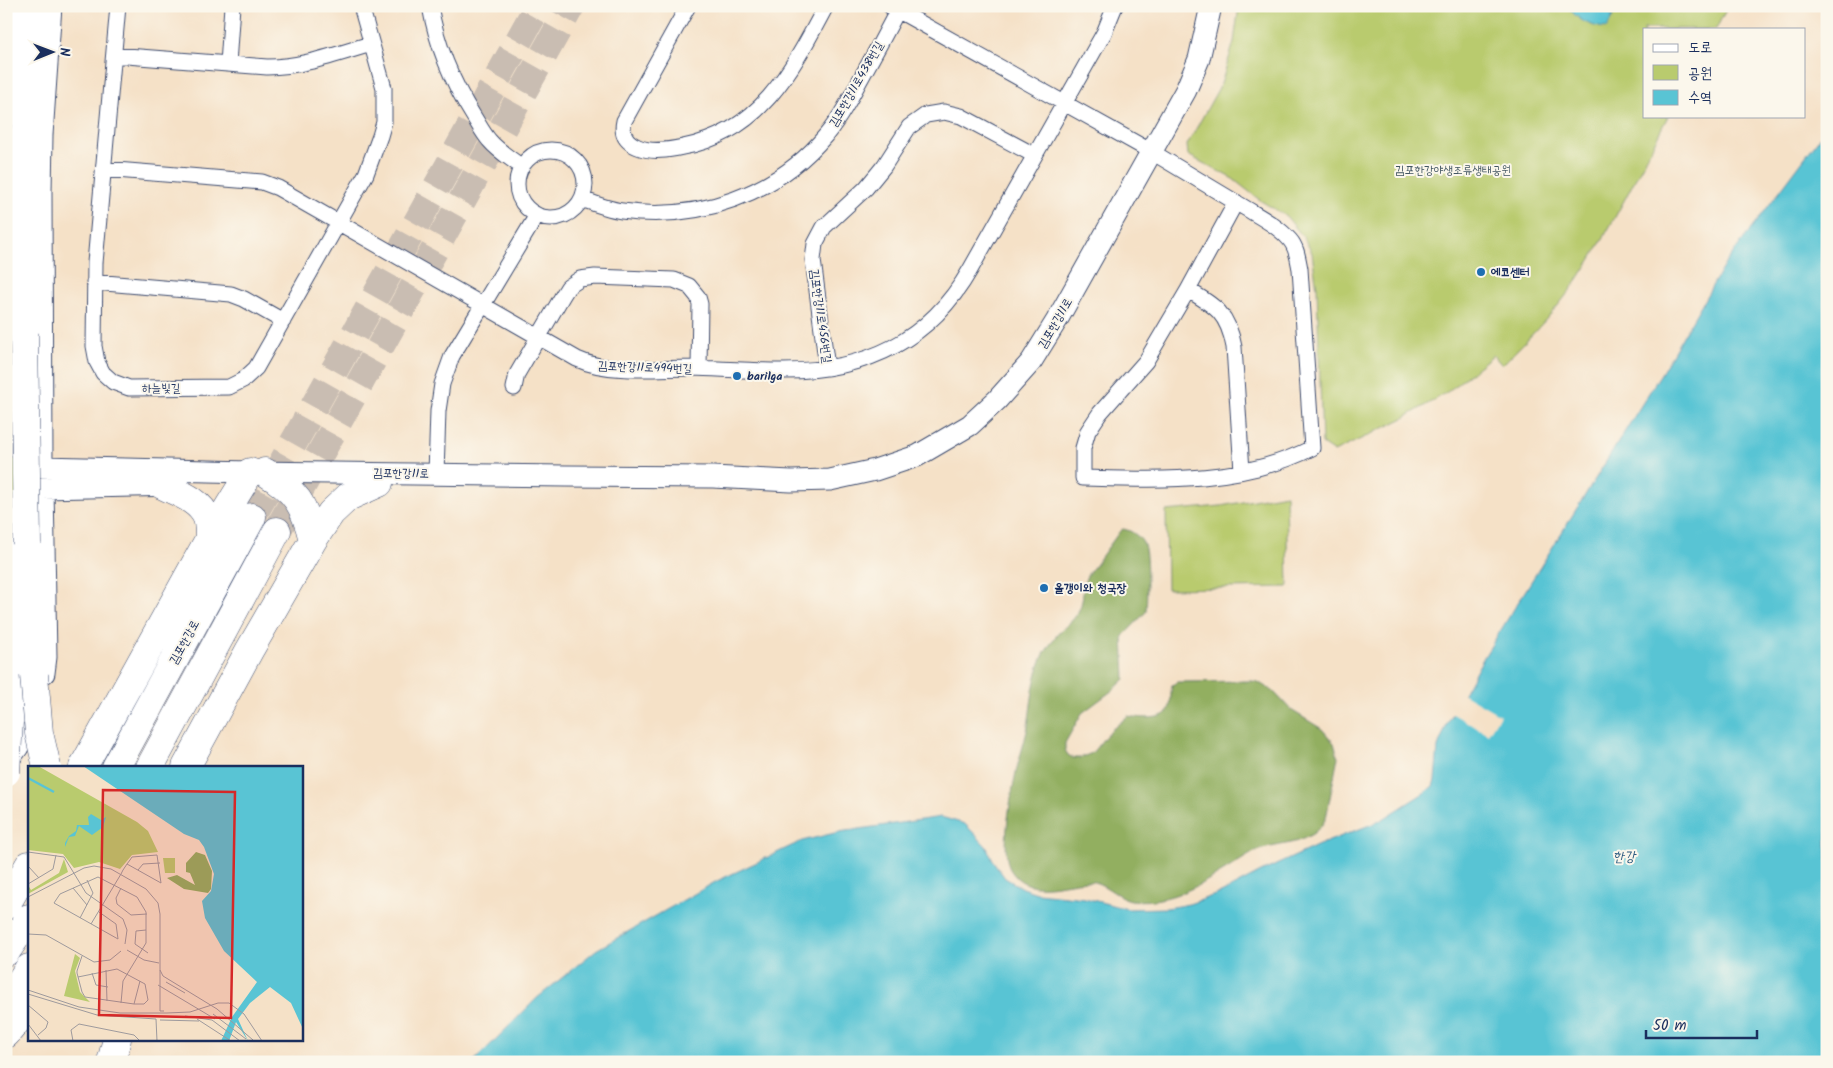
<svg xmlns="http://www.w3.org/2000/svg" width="1833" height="1068" font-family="Kalam,'Poor Story',sans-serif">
  <rect width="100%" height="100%" fill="#fbf7ec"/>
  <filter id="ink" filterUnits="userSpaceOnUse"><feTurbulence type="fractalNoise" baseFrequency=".02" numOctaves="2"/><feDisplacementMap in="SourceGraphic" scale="10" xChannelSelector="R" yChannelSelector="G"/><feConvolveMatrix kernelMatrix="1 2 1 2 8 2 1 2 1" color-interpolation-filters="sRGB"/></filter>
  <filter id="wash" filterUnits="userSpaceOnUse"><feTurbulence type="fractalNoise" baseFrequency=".0096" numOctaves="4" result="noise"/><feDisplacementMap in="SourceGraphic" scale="20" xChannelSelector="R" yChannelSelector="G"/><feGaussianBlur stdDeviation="1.12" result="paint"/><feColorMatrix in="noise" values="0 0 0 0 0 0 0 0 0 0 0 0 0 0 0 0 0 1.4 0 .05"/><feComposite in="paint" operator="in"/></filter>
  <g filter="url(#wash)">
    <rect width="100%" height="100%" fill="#f5e1c7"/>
    <path fill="#b9cb6e" stroke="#6a7d66" d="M1239 6H1728L1716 29H1644V116H1668C1639 171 1612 228 1578 279 1557 310 1529 338 1502 365L1493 355 1446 393 1404 418 1334 452 1322 444 1317 288 1312 253 1304 238 1286 216 1261 201 1233 179 1188 155 1187 145 1221 84 1234 42Z
      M6 456 19 460V497L6 502Z
      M1286 494 1288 587 1167 589 1166 511 1221 506Z"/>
    <path fill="#92af61" stroke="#566f60" d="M1123 529C1131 530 1141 537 1144 545 1148 556 1147 599 1146 612L1123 636 1125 679 1113 690 1082 713 1065 743V750L1068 755 1073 758H1080L1092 753 1109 732 1128 716C1138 718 1165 721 1169 709 1172 702 1170 693 1172 685L1177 682 1252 681 1258 682 1274 692 1291 710 1322 729 1334 743 1338 757 1326 818C1312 846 1282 842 1256 851 1218 873 1178 906 1131 900 1115 897 1104 881 1087 881 1061 882 1027 898 1010 869 1000 850 1012 790 1017 768 1020 756 1024 744 1027 731 1032 705 1032 678 1044 654 1048 648 1052 641 1057 635 1064 626 1074 622 1079 610 1086 596 1080 579 1093 568L1120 531Z"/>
    <path fill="#59c4d4" stroke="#3a7a99" d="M1568 6H1599L1613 16 1607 28C1591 27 1576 20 1568 6Z
      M1827 128V1062H473L536 999 596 950 717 881 802 841 839 832 941 817 965 824 986 846 993 861 1005 878 1022 888 1037 893 1085 898 1127 909 1167 908 1189 904 1221 893 1261 872 1319 845 1380 821 1427 791 1433 786 1435 780 1438 747 1447 724 1484 657 1662 372 1725 264Z"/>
    <path fill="#f5e1c7" d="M1462 693 1500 715 1488 734 1451 713Z"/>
  </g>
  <g filter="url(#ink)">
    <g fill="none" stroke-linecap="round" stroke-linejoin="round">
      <path stroke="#c9bdb2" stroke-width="28" stroke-dasharray="28 14" stroke-linecap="butt" d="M252 517 538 6
        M277 531 571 6"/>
      <g stroke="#3c4a6e" stroke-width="17">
        <path id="street" d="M118 6 95 263 94 346 97 362 103 373 113 382 129 388 229 387 243 380 256 368 366 174 380 136 384 122V88L361 6
          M430 6C437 47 452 82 474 117 479 125 483 133 489 140 498 151 510 158 522 167
          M688 6 624 121C621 134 626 142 638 147 652 153 669 150 683 147 761 132 792 70 826 6
          M890 6 1152 152C1182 170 1212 188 1242 206 1258 216 1277 225 1290 240 1297 248 1298 259 1300 269L1312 448C1242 484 1159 480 1083 478V448L1088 431 1100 413 1146 361 1188 290 1236 202
          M114 55 267 67C303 67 337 54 371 44
          M228 64 232 6
          M517 184a34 34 0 1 1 68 0a34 34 0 1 1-68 0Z
          M104 169 262 182 278 188 577 359C609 374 658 368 693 368 723 369 754 371 784 371 865 371 929 342 970 270L1104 33 1115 6
          M582 199C595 204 608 209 622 211 698 222 777 194 826 135 840 118 850 99 860 80 874 55 887 31 900 6
          M94 282 231 294 244 299 283 321
          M1188 290C1216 306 1228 314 1234 347L1242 471
          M827 368 813 260 815 244 824 227 866 188 884 166 909 127 926 115 944 112 961 116 1034 155
          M514 388 517 374 563 295 568 287 580 279 595 277 674 280 689 286 698 297 700 304 699 368
          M436 474 438 411 442 384 452 356 537 215"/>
      </g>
      <g stroke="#3c4a6e" stroke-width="23">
        <path id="secondary" d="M51 6 42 135 41 192 42 467 250 472 566 476 713 477 791 481 830 480 875 470 917 456 970 425 997 400 1031 362 1057 320 1186 90 1199 59 1211 6
          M6 443C18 445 26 450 34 459
          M44 673 46 657 43 488 178 485
          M7 762 18 747 37 705"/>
      </g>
      <g stroke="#3c4a6e" stroke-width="29">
        <path id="highway" d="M6 111 15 6
          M24 333 23 162 27 97 35 6
          M265 472C297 492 304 504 313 540
          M162 485C178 493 200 500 207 518 209 524 209 532 209 539
          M6 527 9 722
          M27 544 34 675
          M83 767 209 539 250 472
          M116 767 252 517
          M150 767 277 531
          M186 767 249 651 313 540 331 513 348 497 379 483
          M6 905 29 865
          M6 952 29 918
          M6 1002 29 968
          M6 1034 29 1007
          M111 1062 117 1039"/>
      </g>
      <use href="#street" stroke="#fff" stroke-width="15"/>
      <use href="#secondary" stroke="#fff" stroke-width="21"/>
      <use href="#highway" stroke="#fff" stroke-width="28"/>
      <g stroke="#3c4a6e" stroke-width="29" stroke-linecap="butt">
        <path id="highway-bridge" d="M24 333 27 544
          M34 675 39 733 47 767
          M6 772 9 722"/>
      </g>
      <use href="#highway-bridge" stroke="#fff" stroke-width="28"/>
    </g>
  </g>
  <g fill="#1f6fb2" stroke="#fbf7ec" stroke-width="2">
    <circle cx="1481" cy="272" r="5"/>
    <circle cx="737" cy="376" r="5"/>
    <circle cx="1044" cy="588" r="5"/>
  </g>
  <g text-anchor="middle" stroke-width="4" stroke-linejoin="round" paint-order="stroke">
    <g font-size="12" fill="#1b2f5e" stroke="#fbf7ec">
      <text transform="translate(856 84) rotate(-60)" y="4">김포한강11로438번길</text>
      <text transform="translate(821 316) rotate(82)" y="4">김포한강11로456번길</text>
      <text transform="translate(1055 323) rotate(-60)" y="4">김포한강11로</text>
      <text transform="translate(645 367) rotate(2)" y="4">김포한강11로494번길</text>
      <text x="161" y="392">하늘빛길</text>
      <text transform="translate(401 473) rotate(1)" y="4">김포한강11로</text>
      <text transform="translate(184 642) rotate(-61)" y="4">김포한강로</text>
    </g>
    <g font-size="12" fill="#425662" stroke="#fbf7ec">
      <text x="1453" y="174">김포한강야생조류생태공원</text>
    </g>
    <g font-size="12" font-weight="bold" fill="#1b2f5e" stroke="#fbf7ec" text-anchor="start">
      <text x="1491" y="276">에코센터</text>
      <text x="747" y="380">barilga</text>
      <text x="1054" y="592">올갱이와 청국장</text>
    </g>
    <g font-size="14" font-style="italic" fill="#2e5c81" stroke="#fbf7ec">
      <text x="1624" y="861">한강</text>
    </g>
  </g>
  <g transform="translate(28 766)">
    <rect width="275" height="275" fill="#f5e1c7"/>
    <path d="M0 0H10L109 56 120 65 130 86 104 89 92 103 71 96 46 102 35 88 0 84ZM135 92H147V107H137ZM36 93 40 106 0 128V119L3 124 31 107ZM47 188 52 192 47 205 52 226 62 236 36 230Z" fill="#b9cb6e"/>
    <path d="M168 86 177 89 184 105 183 123 180 127 156 123 139 112 149 109 167 119 162 107 158 106V97Z" fill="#92af61"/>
    <path d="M55 0H275V263L263 237 242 221 222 237 210 253 220 275 208 256 201 275H193L204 251 229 216 196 185 177 152 174 135 183 125 186 108 176 81 171 74 156 68ZM63 48 73 54 78 51 75 61 64 69 51 60 47 70 41 71 37 81V77L41 70 48 65 49 59H61L60 51Z" fill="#59c4d4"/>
    <path fill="none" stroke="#59c4d4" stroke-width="2.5" d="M0 12 26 26"/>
    <path fill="none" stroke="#9e9a9d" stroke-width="1" d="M0 86 36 91 58 127 95 153 99 164 97 178M0 100 11 112M110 104 115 98 132 97M0 118 25 103 28 89M45 122 59 139M93 122 88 132 89 138 103 149 119 148M0 131 56 102 66 100 83 103 118 123 130 137 132 148V245H136M71 146 88 158 90 173 26 137 32 128 70 111 109 131 118 146V177L95 215 93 237M52 152 65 127 59 114M63 158 93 108 95 104 99 98 102 94 104 91 129 89 133 117 99 98M118 164 108 165 107 178 120 187M0 168 18 169 66 196 82 194 93 185M99 184 116 194 131 197M78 204 79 235M132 204 135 210 189 243 225 274M64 207 68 219 80 221M50 211 89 203 117 218 120 234 116 238H106L57 231 54 226 49 207V205L54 190M138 216 157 227M130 219 187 253M0 224 51 241M0 228 69 249 128 253 129 275M106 238 112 215M0 239 20 256 18 262 10 269M51 241 92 247H139L162 246 190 237H201L216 248 234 275M185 248 218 273M157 250 184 254 212 275M169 253 203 275M132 254 171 255M0 258 13 275M45 275 43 264 51 258 106 269 112 275"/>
    <path fill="#d62828" fill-opacity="0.15" stroke="#d62828" stroke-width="2.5" d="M75 24 207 26 203 252 71 249Z"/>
    <rect width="275" height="275" fill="none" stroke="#1b2f5e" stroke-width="2.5"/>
  </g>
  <rect width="1833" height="1068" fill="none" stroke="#fbf7ec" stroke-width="25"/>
  <rect x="1643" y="28" width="162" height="90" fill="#fbf7ec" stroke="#a1a7b3"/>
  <rect x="1653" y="44" width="25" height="8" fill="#ffffff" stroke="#a1a7b3"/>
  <text x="1688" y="52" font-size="15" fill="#1b2f5e">도로</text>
  <rect x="1653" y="65" width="25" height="15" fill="#b9cb6e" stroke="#a1a7b3"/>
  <text x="1688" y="78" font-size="15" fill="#1b2f5e">공원</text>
  <rect x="1653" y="90" width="25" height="15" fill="#59c4d4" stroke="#a1a7b3"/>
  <text x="1688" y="102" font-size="15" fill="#1b2f5e">수역</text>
  <g transform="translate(52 52) rotate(89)" stroke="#fbf7ec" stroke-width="4" paint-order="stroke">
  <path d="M0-4L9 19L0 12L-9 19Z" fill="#1b2f5e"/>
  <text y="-8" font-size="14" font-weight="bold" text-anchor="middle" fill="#1b2f5e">N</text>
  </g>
  <path d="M1646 1030v8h111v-8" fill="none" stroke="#1b2f5e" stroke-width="2.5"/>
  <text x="1653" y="1030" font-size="15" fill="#1b2f5e" stroke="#fbf7ec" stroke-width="4" paint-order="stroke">50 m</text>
</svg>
